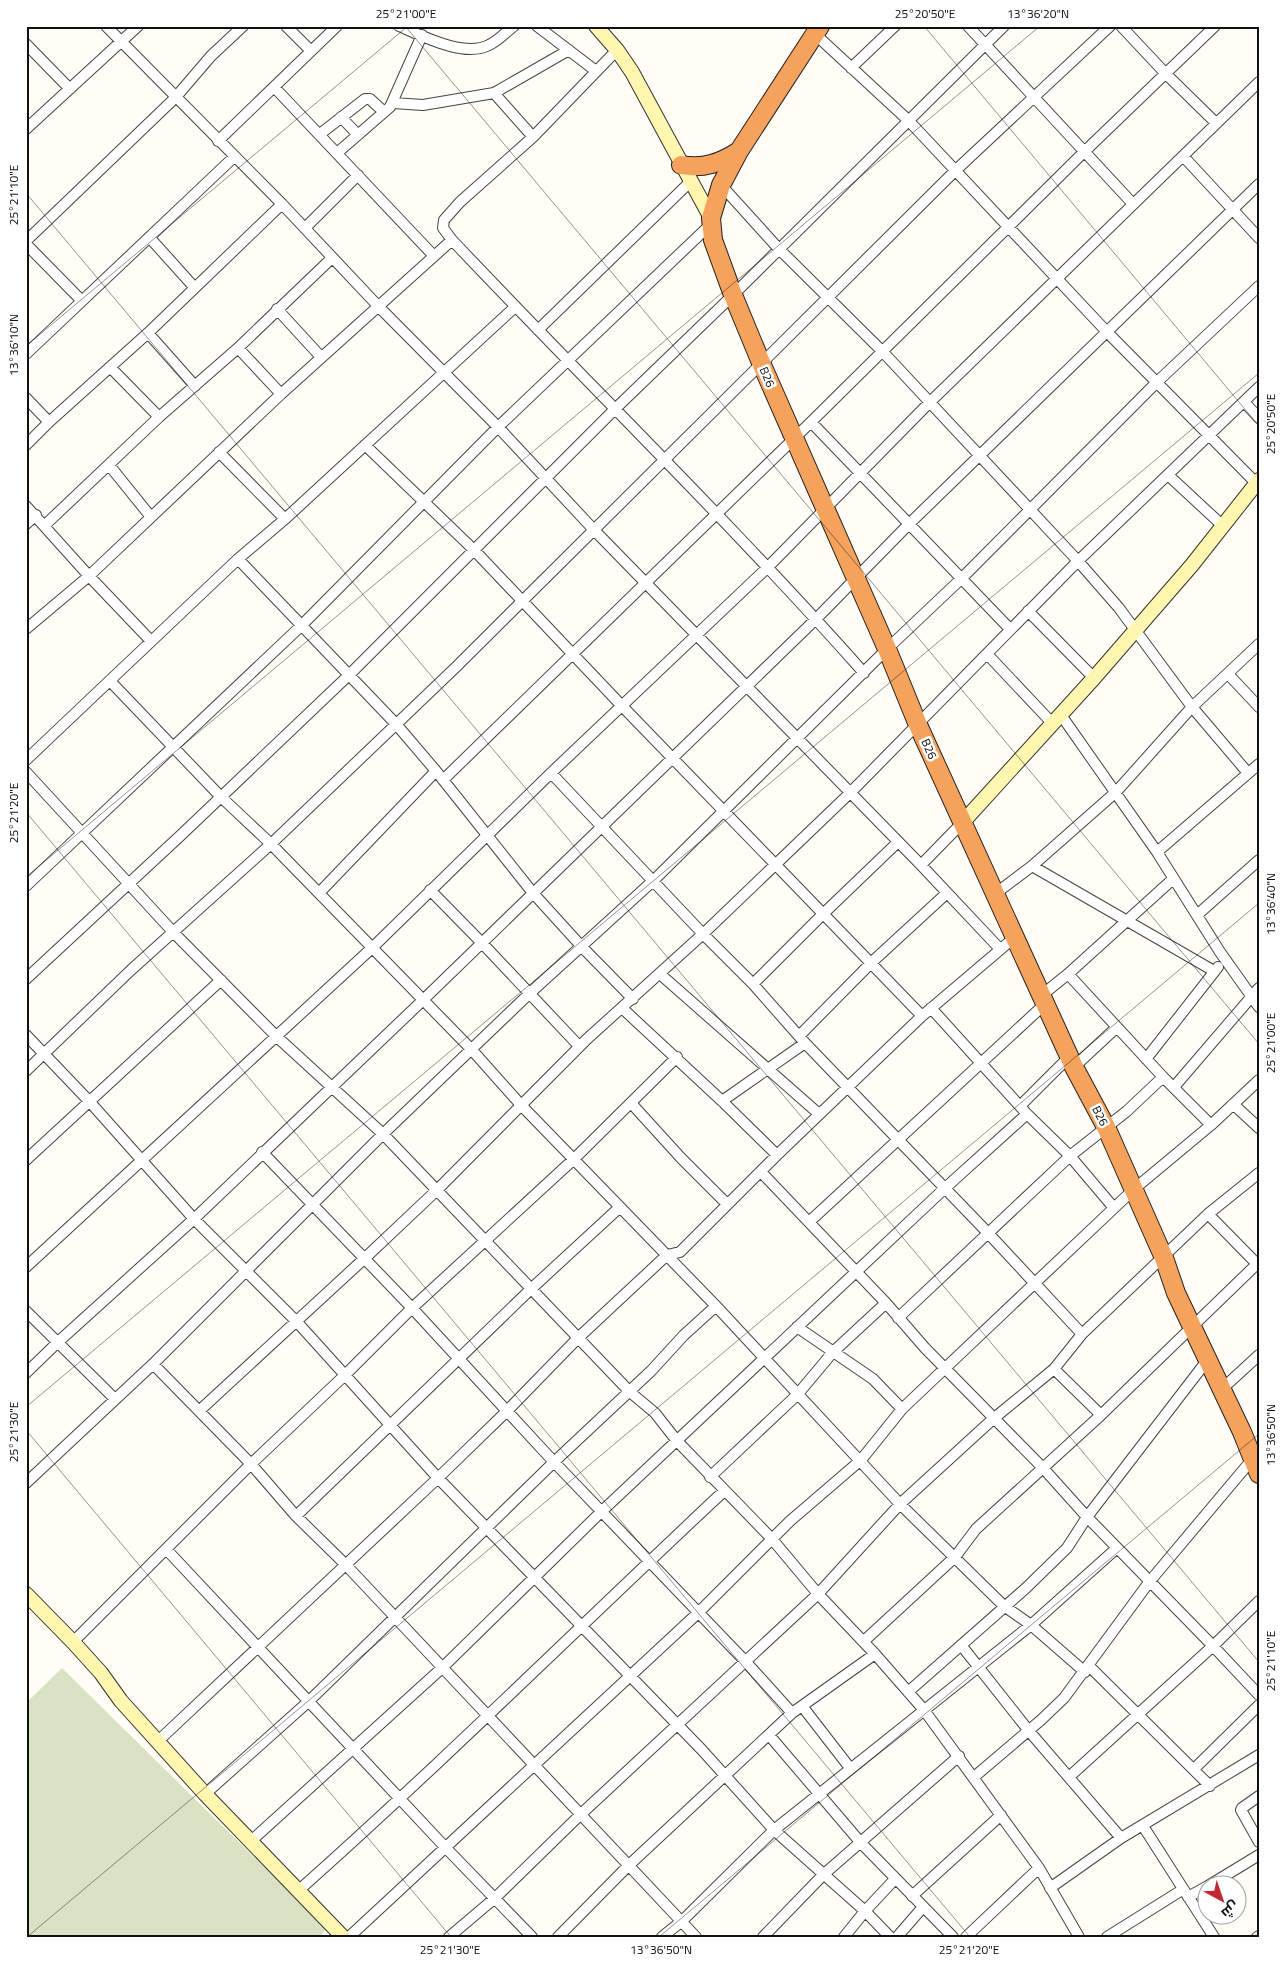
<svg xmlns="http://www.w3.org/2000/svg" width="1285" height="1963" font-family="Georgia,Cairo,serif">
  <rect width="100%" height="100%" fill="#fffdf5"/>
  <path fill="#d9e3c4" d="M62 1668 326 1928 320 1937H26V1703Z"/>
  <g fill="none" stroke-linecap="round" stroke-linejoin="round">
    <g stroke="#444" stroke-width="12">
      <path id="street" d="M106 26 282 204 379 307 498 427 594 530 921 865 1000 949
        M286 26 311 51
        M399 26C423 36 464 58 489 45 498 41 506 32 514 26
        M537 26 596 71
        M968 26 1133 204
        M1121 26 1166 74 1216 123
        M815 34 908 120 1107 332 1259 486
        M26 44 70 89
        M617 50 533 137 460 202 444 220 443 228 452 240C589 385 732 524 864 673
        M851 68 895 26
        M274 87 433 255
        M494 93 533 137
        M393 103 423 105 494 93 569 50
        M341 117 358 135
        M26 129 138 26
        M320 134 365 99H370L384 112
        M218 141 337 26
        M337 153 390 107 422 35
        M1183 156 1259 238
        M721 185 778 248 882 351 1078 561 1119 608 1192 707 1248 773
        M305 228 358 175
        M150 238 194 287
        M26 241 175 98 211 56 243 26
        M26 244 82 301
        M277 309 321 357
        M538 330 691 181
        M148 333 195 386
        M238 348 281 394
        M26 354 234 157
        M110 367 159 417
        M26 398 49 422
        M1244 402 1259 418
        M811 422 1010 629
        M26 445 49 422 148 333 282 204
        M365 445 474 550 622 706 922 1016
        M219 452 285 519
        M109 465 151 517
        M1168 475 1223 526
        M26 506 89 576 151 641
        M26 524 36 515
        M44 526 159 417 238 348 332 258
        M238 559 396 724 436 771 533 893 582 947 633 999
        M1028 611 1094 678
        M26 629 89 576 281 394 452 240
        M987 654 1053 724
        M1228 674 1259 707
        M110 681 221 797 271 844 472 1050 521 1105 716 1306 900 1504 1004 1606 1031 1625 1085 1672
        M1061 715 1157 852 1220 952 1259 1007
        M26 760 238 559 285 519 515 307
        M26 772 174 933 276 1036 383 1134 630 1392 655 1413 677 1441 772 1539 818 1594 875 1654 924 1710 1039 1868 1079 1937
        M551 773 703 934 753 984 805 1043 988 1233 1082 1334
        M443 780 811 422 1084 152 1215 26
        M1157 852 1259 764
        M921 865 962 823
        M1032 866 1214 971
        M26 886 301 626 498 427 711 224
        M430 890 482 943 579 1046
        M319 893 436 771
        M995 894 1032 866 1116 792 1192 707 1259 644
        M1197 915 1259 860
        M660 974 819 1114
        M1068 974 1163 1077 1211 1125
        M26 979 180 836 349 675 614 410 733 295 1004 26
        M753 984 823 914 898 842
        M1042 995 1068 974 1173 879
        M622 1008 722 1101 777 1155
        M931 1008 1027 1114 1070 1156 1114 1208
        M26 1035 89 1101 194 1219 297 1322 438 1478 702 1750 774 1830 865 1911 890 1937
        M799 1036 872 962 947 893
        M1146 1059 1218 967
        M1074 1067 1117 1027
        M26 1071 131 970 271 844 456 667 956 170 1110 26
        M1174 1087 1259 988
        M722 1101 805 1043
        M631 1103 681 1158 727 1204
        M1233 1104 1259 1128
        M1020 1106 1070 1056
        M262 1152 412 1308 554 1462 745 1661 792 1713
        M26 1160 221 980
        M761 1172 886 1303 925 1348 1043 1468 1087 1517 1213 1646 1259 1695
        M1208 1214 1259 1266
        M809 1222 1046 1003
        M26 1267 372 948 551 773 767 568 929 403 1259 82
        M26 1311 115 1399
        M898 1318 1070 1156 1127 1111 1163 1077
        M797 1327 873 1379 902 1409
        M153 1364 251 1464 296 1516 345 1564 696 1937
        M1054 1369 1101 1415
        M26 1373 58 1342 194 1219 422 1001 816 619 909 524 1259 184
        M1223 1388 1259 1355
        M199 1411 365 1258 437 1190 587 1039 703 934 850 793 1078 561 1259 387
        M710 1477 797 1395 833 1352 886 1303
        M26 1483 153 1364 383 1134 530 993 654 880 887 649 961 579 1157 382 1259 286
        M296 1516 531 1289 620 1207
        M166 1549 445 1847 532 1937
        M864 1641 955 1557 976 1529 1101 1415 1259 1262
        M73 1642 251 1464 344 1376 412 1308 574 1159 677 1057
        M961 1645 1029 1731 1121 1838
        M1088 1665 1210 1786
        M908 1692 1026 1588 1067 1548 1087 1517 1209 1358
        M802 1706 850 1768
        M769 1735 861 1843 953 1937
        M157 1742 438 1478 507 1411 578 1338 667 1255 680 1252 777 1155 922 1016 1015 937
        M1194 1769 1259 1705
        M974 1777 1041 1720 1064 1698 1150 1581 1255 1456
        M1069 1777 1213 1646 1259 1601
        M205 1794 308 1702 554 1462 651 1371 684 1335 716 1306
        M1259 1796 1242 1808 1241 1810 1259 1842
        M1143 1826 1214 1937
        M251 1841 442 1668 601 1512 944 1189 1027 1114
        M1208 1886 1259 1855
        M1050 1888 1121 1838 1259 1755
        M298 1891C444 1761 582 1624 724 1491
        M912 1896 1001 1815
        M1188 1897 1208 1886
        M349 1937 698 1613 790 1521 861 1460 902 1409 1133 1190 1211 1125 1259 1080
        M449 1937 495 1898 580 1815 818 1594 900 1504 993 1419 1054 1369 1082 1334 1208 1214 1259 1173
        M558 1937 628 1866 792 1713 875 1654
        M662 1937 682 1921 774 1830 1031 1625 1117 1548
        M763 1937 823 1875 959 1756
        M844 1937 865 1911 895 1879
        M897 1937 923 1907
        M966 1937 1039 1868
        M1107 1937 1182 1890
        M1257 1937 1259 1936"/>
    </g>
    <g stroke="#333" stroke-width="16">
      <path id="secondary" d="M596 26 617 50 632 72 711 218
        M962 823 1094 678 1192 565 1259 480
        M26 1594 73 1642 101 1673 121 1701 205 1794 343 1937"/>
    </g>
    <g stroke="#222" stroke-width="20">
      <path id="highway" d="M820 26 739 151 721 185 711 218 713 240 733 295 762 365 887 649 918 725 1074 1067 1106 1127 1164 1258 1176 1293 1242 1432 1259 1474
        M681 165C704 169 720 163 739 151"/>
    </g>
    <use href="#street" stroke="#fff" stroke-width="10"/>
    <use href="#secondary" stroke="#fff6b0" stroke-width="14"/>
    <use href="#highway" stroke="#f5a25d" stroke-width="18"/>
  </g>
  <path fill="none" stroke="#111" stroke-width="1" stroke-opacity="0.45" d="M405 26 1259 1044M924 26 1259 426M26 193 1259 1662M26 346 408 26M26 812 970 1937M26 877 1040 26M26 1407 1259 373M26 1430 451 1937M27 1937 1259 903M659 1937 1259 1434"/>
  <g text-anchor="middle" stroke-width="5" stroke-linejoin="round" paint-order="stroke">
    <g font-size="12" fill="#111" stroke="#fff">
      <text transform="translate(767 377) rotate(67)" y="4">B26</text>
      <text transform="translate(929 749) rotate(66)" y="4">B26</text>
      <text transform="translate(1100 1116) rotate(63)" y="4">B26</text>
    </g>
  </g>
  <rect width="1285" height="1963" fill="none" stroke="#ffffff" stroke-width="55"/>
  <g transform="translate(1222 1900) rotate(140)"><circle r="24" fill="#ffffff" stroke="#a0a0a0"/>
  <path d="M0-4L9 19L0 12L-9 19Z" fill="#c4262e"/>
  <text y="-8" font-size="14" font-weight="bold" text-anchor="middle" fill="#111111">ش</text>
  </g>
  <rect x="28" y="28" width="1230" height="1908" fill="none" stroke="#111" stroke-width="2"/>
  <g font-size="12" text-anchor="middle" fill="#111">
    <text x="406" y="18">25°21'00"E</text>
    <text x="925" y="18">25°20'50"E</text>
    <text x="1038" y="18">13°36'20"N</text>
    <text transform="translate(14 195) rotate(-90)" y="4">25°21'10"E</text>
    <text transform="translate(14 345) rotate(-90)" y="4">13°36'10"N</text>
    <text transform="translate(1271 424) rotate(-90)" y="4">25°20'50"E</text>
    <text transform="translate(14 813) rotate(-90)" y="4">25°21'20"E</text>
    <text transform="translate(1271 904) rotate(-90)" y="4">13°36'40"N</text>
    <text transform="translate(1271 1043) rotate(-90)" y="4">25°21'00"E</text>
    <text transform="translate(14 1432) rotate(-90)" y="4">25°21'30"E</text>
    <text transform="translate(1271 1435) rotate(-90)" y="4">13°36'50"N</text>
    <text transform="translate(1271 1661) rotate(-90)" y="4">25°21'10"E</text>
    <text x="450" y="1954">25°21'30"E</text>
    <text x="661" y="1954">13°36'50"N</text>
    <text x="969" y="1954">25°21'20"E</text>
  </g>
</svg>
